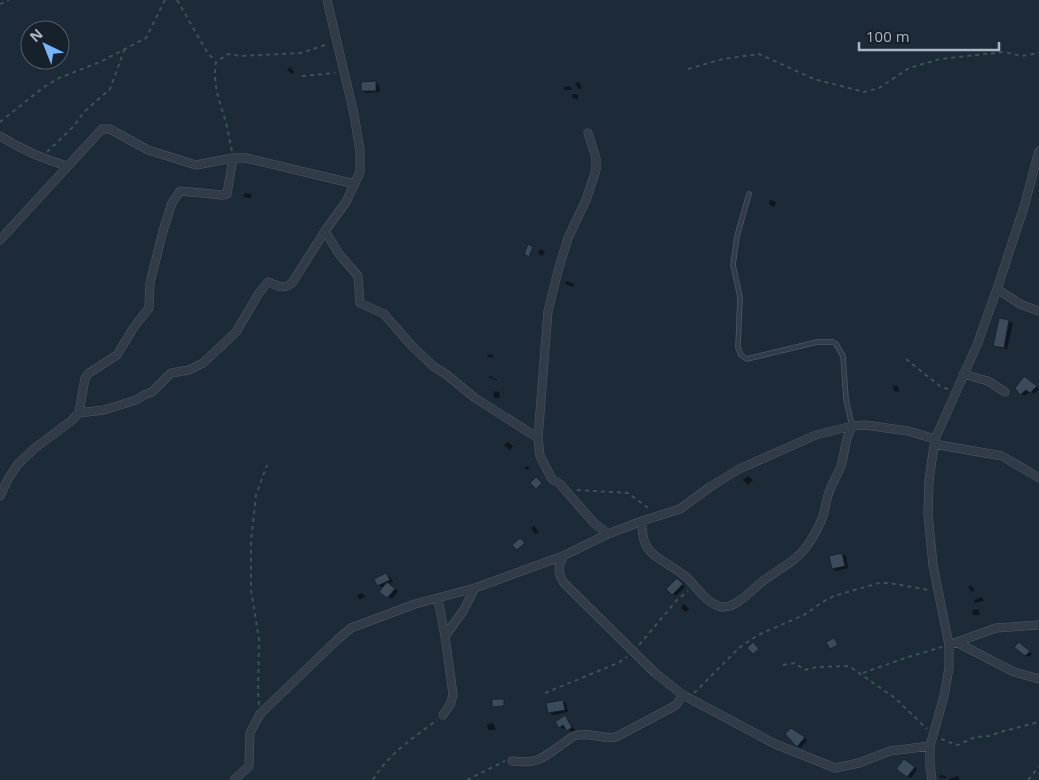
<svg xmlns="http://www.w3.org/2000/svg" width="1039" height="780" font-family="'Open Sans',sans-serif">
  <rect width="100%" height="100%" fill="#1d2a38"/>
  <path fill="#0007" d="M290 67 295 72 292 74 287 70Z
    M579 82 582 88 578 89 575 83Z
    M376 83 379 85 380 92 366 93 363 91Z
    M570 86 572 90H564V87Z
    M573 94 578 95V100L572 98Z
    M244 193 251 194V198L244 197Z
    M770 200 776 202 774 207 769 204Z
    M540 249 545 252 542 256 538 254Z
    M566 281 574 284 573 287 565 284Z
    M1000 319 1013 323 1007 349 994 346Z
    M487 354 493 355 494 358 488 357Z
    M490 376 497 380V381L489 377Z
    M1028 380 1039 389 1034 394 1030 391 1025 396 1021 394Z
    M893 385 898 386 899 392 894 391Z
    M493 391 499 392 500 398H494Z
    M508 442 513 446 510 450 504 445Z
    M528 466 530 468 527 470 524 468Z
    M748 476 753 480 748 485 743 480Z
    M534 526 539 532 535 534 531 528Z
    M842 554 846 556 848 568 836 571 833 569Z
    M386 575 390 577 393 582 388 584 398 591 392 599 381 591 386 585 382 587 378 585Z
    M681 582 685 587 676 596 673 594Z
    M970 585 975 590 972 592 968 587Z
    M362 593 365 596 360 600 357 596Z
    M982 597 984 601 975 603 974 600Z
    M684 604 689 609 686 612 681 608Z
    M978 609 980 615H973L972 610Z
    M1023 645 1032 654 1029 657 1025 655Z
    M563 701 566 703 568 712 553 715 549 712Z
    M565 717 568 719 575 730 572 732 566 727 564 729 560 727Z
    M493 723 496 730H488L487 724Z
    M794 731 807 740 801 748 798 746Z
    M907 762 917 769 911 778 907 776Z
    M940 775 946 776V779L939 777Z
    M958 776 960 780H949V779Z"/>
  <path fill="#3b4b5b" stroke="#18232e" d="M376 81V91H361V82Z
    M528 244 533 247 529 257 524 254Z
    M999 318 1009 320 1004 348 993 346Z
    M1024 376 1037 386 1030 393 1026 390 1020 395 1015 388Z
    M536 477 542 483 536 489 530 483Z
    M520 538 525 543 517 550 512 545Z
    M842 553 845 566 832 569 829 556Z
    M386 573 390 580 377 586 374 579Z
    M677 578 683 584 672 595 666 589Z
    M387 582 395 589 387 598 379 592Z
    M834 638 838 645 830 649 826 642Z
    M753 642 759 649 753 654 747 648Z
    M1019 642 1030 651 1025 656 1014 647Z
    M492 699H504V706L492 707Z
    M563 700 565 710 548 713 546 703Z
    M565 715 572 727 567 731 563 725 559 728 555 722Z
    M791 728 805 737 797 747 785 734Z
    M904 759 915 767 907 777 896 769Z"/>
  <g fill="none" stroke-linecap="round" stroke-linejoin="round">
    <g stroke="#4e5a66" stroke-width="5.5">
      <path id="lane" d="M749 194 737 236 733 265 740 297 738 348 741 355 747 359 817 342H833L836 344 843 356 846 399 852 426"/>
    </g>
    <g stroke="#4e5a66" stroke-width="9">
      <path id="street" d="M588 133 596 158V170L586 200 568 238 558 271 548 311 538 438 540 456 552 479 560 484 594 523 608 534
        M0 136C22 150 43 159 67 166
        M325 231 339 254 358 276 360 303 384 314 412 346 433 366 447 375 475 398 538 438
        M0 240 102 129H110L148 150 196 165 233 158H246L355 184
        M997 289 1020 304 1039 311
        M963 374 988 381 1005 392
        M79 413 104 410 136 400 144 395 152 392 171 373 189 370 203 363 236 332 259 293 268 282C278 286 283 290 292 283L325 231 346 202 360 172V151L354 114 327 0
        M934 444 1002 456 1039 478
        M0 496 8 479 18 464 35 448 71 421 79 413 85 378 89 373 117 355 134 327 149 308 150 283 163 231 172 203 180 191 222 195 227 194 233 158
        M642 521C641 559 661 556 685 576 696 585 704 601 718 606 732 611 748 594 757 586 772 572 795 563 807 546 813 537 820 525 823 516 826 507 826 498 830 490 833 482 838 474 841 466 845 452 845 438 852 426
        M563 556C558 568 557 572 564 583L655 673 683 695 775 744 835 768 859 763 890 751 930 746
        M438 599 445 636 453 694 451 703 443 715
        M445 636 463 611 475 588
        M956 642 1014 672 1039 679
        M949 645 996 628 1039 625
        M512 761C538 764 541 759 561 745 566 742 570 738 574 736 588 731 602 740 616 737L669 709 676 705 683 695
        M234 780 249 766 250 733 260 714 338 639 351 628 415 604 475 588 563 556 608 534 642 521 680 509 710 487 739 469 816 435 852 426 865 425 908 431 935 439
        M932 780 930 765V746L944 696 949 668V645L933 565 928 514 929 480 935 439 977 345 997 289 1024 207 1039 151"/>
    </g>
    <path stroke="#3a5353" stroke-width="2" stroke-dasharray="4 4" stroke-linecap="butt" d="M177 0 207 52 215 61
      M0 4 9 0
      M688 69 723 59 759 54 814 79 864 92 879 88 909 68 940 59 1004 52 1022 56 1039 53
      M302 76 335 73
      M0 122 44 87 59 78 100 62 146 38 165 0
      M232 151C230 143 229 135 227 127 221 103 212 88 216 62L228 54 241 56 301 53 328 44
      M47 152 73 127 85 111 110 89 125 48
      M906 359 941 387 948 389
      M577 490 628 493 651 510
      M639 645 677 600 688 591
      M783 665 795 663 804 670 817 667 849 666 895 698 927 729
      M863 673 905 658 942 647
      M545 693 618 663 627 657
      M694 693 740 647 758 635 804 615 821 603 834 596 879 583H889L929 590
      M259 705 258 693 259 639 251 590V542L256 495 267 465
      M941 739 954 744 958 745 975 737 990 736 1000 732 1039 722
      M373 780C388 754 413 738 437 720
      M467 780 505 761
      M1028 780 1039 767"/>
    <use href="#lane" stroke="#313c48" stroke-width="4"/>
    <use href="#street" stroke="#313c48" stroke-width="8"/>
  </g>
  <g transform="translate(45 45) rotate(317)"><circle r="24" fill="#17212c" stroke="#525d6a"/>
  <path d="M0-4L9 19L0 12L-9 19Z" fill="#76b4ff"/>
  <text y="-8" font-size="14" font-weight="bold" text-anchor="middle" fill="#aab7c6">N</text>
  </g>
  <path d="M859 42v8h140v-8" fill="none" stroke="#aab7c6" stroke-width="2.5"/>
  <text x="866" y="42" font-size="15" fill="#aab7c6" stroke="#17212c" stroke-width="4" paint-order="stroke">100 m</text>
</svg>
